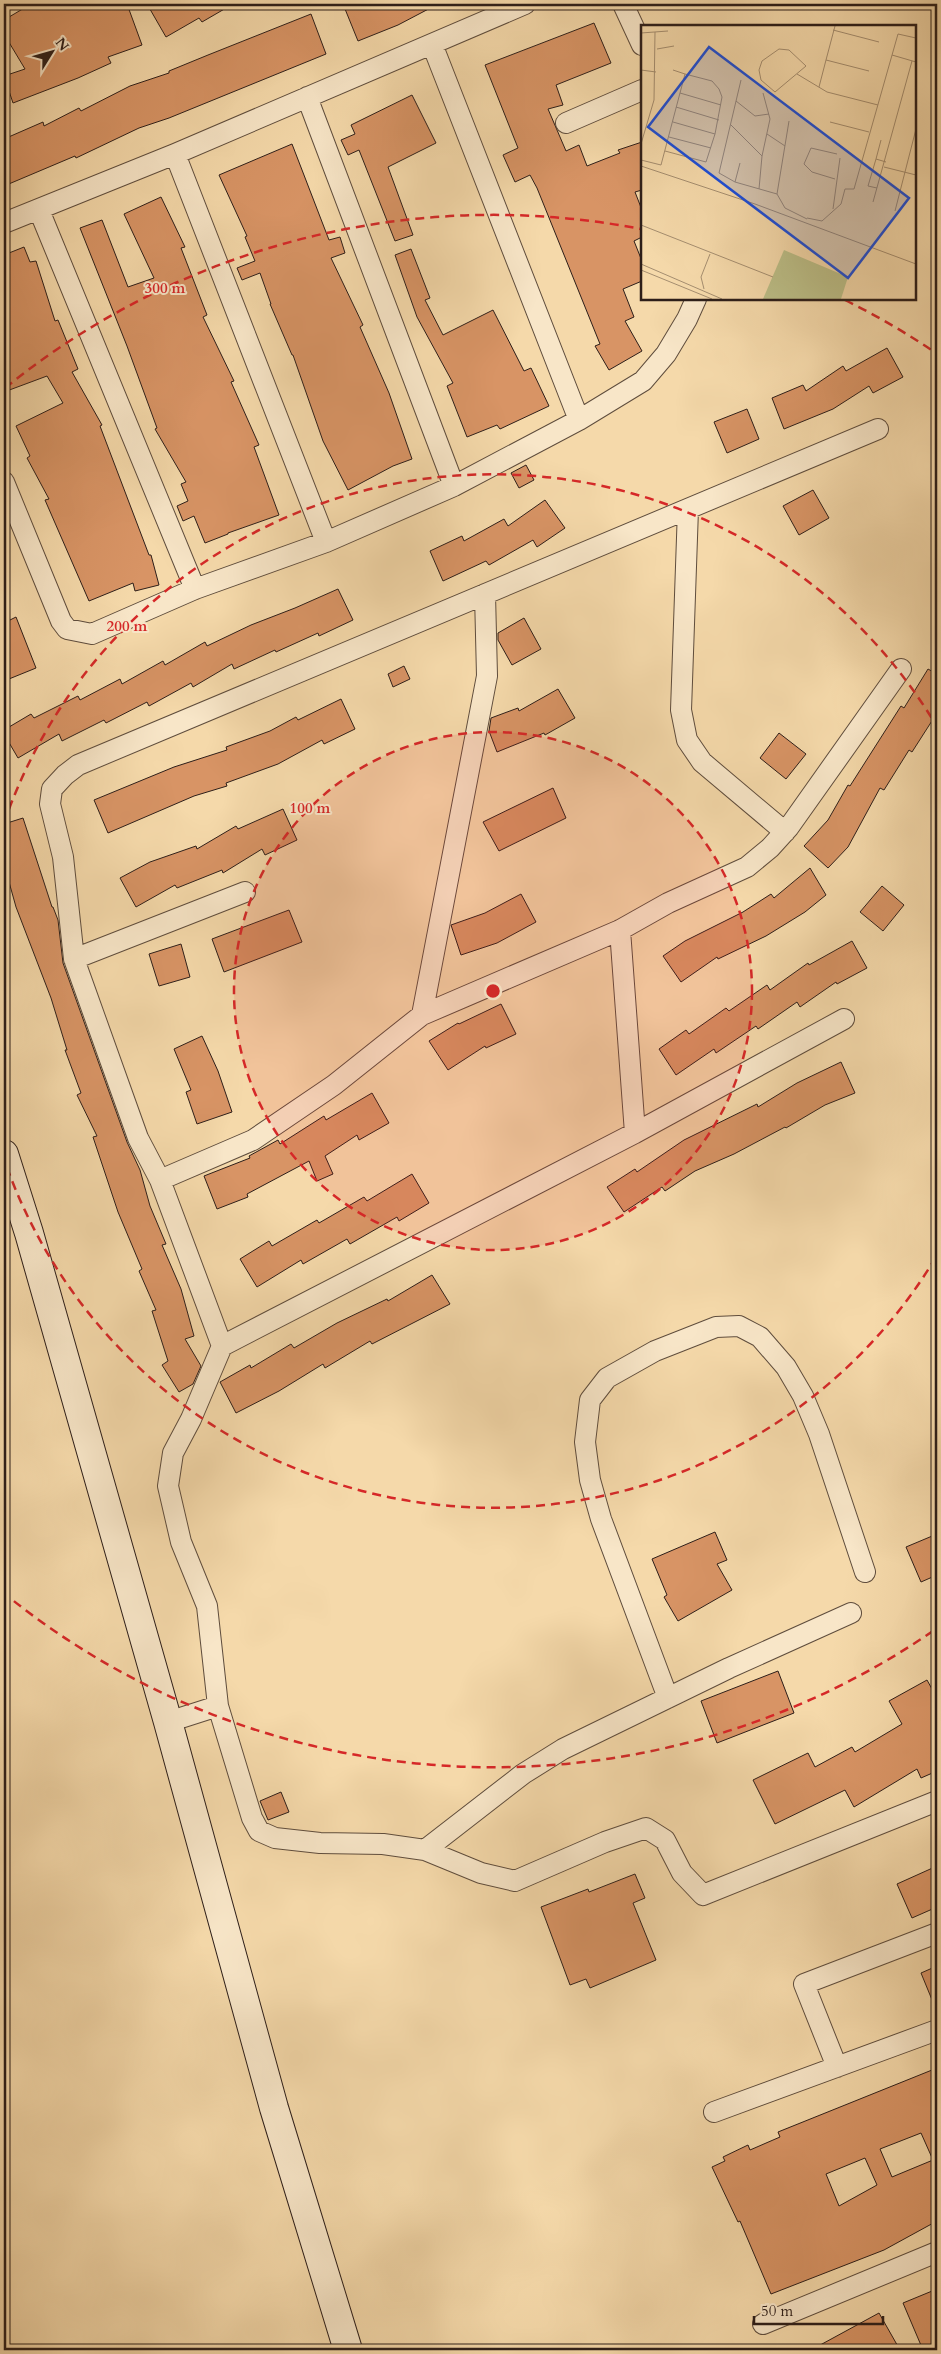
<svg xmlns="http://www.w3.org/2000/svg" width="941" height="2354" font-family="Cardo,serif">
  <rect width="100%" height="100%" fill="#f5d9aa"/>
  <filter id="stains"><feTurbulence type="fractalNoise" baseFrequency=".004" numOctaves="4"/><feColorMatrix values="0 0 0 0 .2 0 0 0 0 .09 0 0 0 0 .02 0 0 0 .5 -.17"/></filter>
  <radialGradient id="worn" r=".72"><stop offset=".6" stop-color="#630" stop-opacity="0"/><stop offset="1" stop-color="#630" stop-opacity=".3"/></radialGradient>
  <path fill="#d89465" stroke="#2d1e19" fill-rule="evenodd" d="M31 4H127L142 45 108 57 111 63 78 78 13 103 4 76 25 69 4 34V20Z
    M147 4H233L202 22 199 18 166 37Z
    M343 4H438L398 25 358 41Z
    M311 14 326 54 169 118 139 128 76 158 75 156 4 186V139L43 122 44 126 79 108 81 111 130 86 169 73V71L208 55Z
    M594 23 611 63 556 85 563 105 548 109 566 151 579 145 587 166 620 153 618 150 642 142V190L635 192 642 210V237L634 241 642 261V281L623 289 634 317 625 321 642 351 609 370 595 346 600 344 537 188 530 175 515 182 503 155 518 148 485 65Z
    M412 95 436 143 388 167 413 235 395 241 359 150 348 155 341 140 355 134 351 125Z
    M292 144 329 240 340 237 345 253 331 258 363 325 360 327 389 393 412 459 393 466 348 490 323 441 293 355H292L270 304H271L260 273 242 280 237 268 255 261 245 237 247 236 219 175Z
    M161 197 185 247 181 248 207 315 203 317 234 381 231 382 259 445 254 447 279 515 228 533V534L205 543 194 516 183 521 177 506 188 501 181 484 186 482 155 429 157 428 127 346 80 228 102 220 128 287 154 278 124 214Z
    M24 247 30 262 36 261 55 321 58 320 78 369 72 372 102 425 100 426 149 555H151L159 585 135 591 133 583 89 601 45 500 49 499 27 458 30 456 16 426 63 403 47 376 4 392V255Z
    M411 249 430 298 425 300 443 335 493 310 524 371 531 368 549 406 500 429 497 425 467 437 447 386 453 383 417 317 395 255Z
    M887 348 903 377 873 393 869 386 833 409 784 429 772 398 803 385 806 391 843 366 846 371Z
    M747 409 759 439 727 453 714 422Z
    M526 465 534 480 519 488 511 473Z
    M813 490 829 518 799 535 783 506Z
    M545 500 565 528 537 547 533 540 489 565 486 561 443 581 430 551 462 536 464 541 504 519 508 526Z
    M338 589 353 620 319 636 318 633 276 652 275 650 234 669 232 664 193 687 191 683 149 706 147 702 106 723 104 720 62 741 59 734 18 758 4 734V730L31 714 34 718 78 696 80 700 120 679 122 684 163 661 165 665 205 642 207 646 251 625 295 608Z
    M16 617 36 668 4 681V623Z
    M524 618 541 649 512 665 498 640V633Z
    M404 666 410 679 393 687 388 674Z
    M928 669 937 674V713L912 752 909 750 884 790 880 788 848 847 828 868 804 846 828 820 848 785 850 786 901 706 904 708Z
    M558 689 575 718 545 735 544 733 497 752 489 731 491 718 518 708 519 711Z
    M341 699 355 729 324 744 322 740 278 764 226 783 227 786 194 796 108 833 94 800 174 767 227 750 226 747 270 731 296 717 298 720Z
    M779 733 806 754 786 779 760 758Z
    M553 788 566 818 499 851 483 822Z
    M283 809 297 840 265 855 262 849 223 873 222 870 177 888 175 885 136 907 120 878 150 862 196 846 197 849 236 826 238 829Z
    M23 818 52 907H53L58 920 63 963 127 1142 140 1170 150 1206 166 1244 162 1245 181 1289 194 1336 185 1339 201 1366 193 1384 179 1392 162 1365 168 1361 152 1311 156 1310 139 1271 142 1269 118 1212 93 1137 97 1136 77 1095 81 1093 65 1050H67L51 998 16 907 4 864V824Z
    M810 868 826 895 805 912 766 936 718 959 717 957 681 982 663 956 685 941 743 912 771 894 774 898Z
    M882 886 904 905 883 931 860 912Z
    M521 894 536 922 497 943 461 955 451 925 485 913Z
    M289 910 302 942 224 972 212 939Z
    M852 941 867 968 837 984 836 982 800 1007 797 1002 758 1029 756 1026 716 1053 714 1049 676 1075 659 1049 686 1030 689 1034 726 1008 729 1011 767 985 770 990 808 963 809 965Z
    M181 944 190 977 159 986 149 954Z
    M501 1004 516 1034 486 1048 485 1046 448 1070 429 1041 458 1023 459 1024Z
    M202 1036 218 1071 232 1112 197 1124 186 1092 191 1090 174 1049Z
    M841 1062 855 1093 825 1105 786 1128 785 1127 734 1154 695 1171 665 1191 662 1187 624 1212 607 1187 635 1169 637 1172 684 1140 757 1104 758 1107 797 1083Z
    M372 1093 389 1123 359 1140 357 1135 325 1156 333 1174 317 1181 309 1161 247 1194 248 1197 217 1209 204 1176 250 1158 249 1156 278 1140 280 1144 324 1116 326 1120Z
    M412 1174 429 1203 399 1221 397 1217 350 1244 347 1239 303 1264 301 1260 257 1287 240 1259 269 1241 272 1246 317 1220 319 1223 364 1197 367 1201Z
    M432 1275 450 1304 372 1344 370 1341 325 1368 323 1364 279 1391 236 1413 220 1382 250 1365 251 1368 291 1344 294 1348 337 1323 387 1299 388 1301Z
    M715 1532 727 1560 717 1564 732 1590 678 1621 664 1597 667 1595 652 1559Z
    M937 1534V1575L921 1582 906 1547Z
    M778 1671 794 1713 717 1743 701 1701Z
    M927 1680 937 1698V1771L921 1778 917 1769 854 1807 845 1790 775 1824 753 1780 808 1753 815 1767 852 1747 855 1752 902 1724 889 1701Z
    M281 1792 289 1812 268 1820 260 1801Z
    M937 1866V1907L912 1918 897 1884Z
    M635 1874 645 1898 633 1903 656 1960 590 1988 586 1979 570 1985 541 1907 588 1889 589 1892Z
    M937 1966V2012L921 1973Z
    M937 2068V2221L884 2250 771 2294 740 2221 738 2222 712 2167 725 2161 723 2157 748 2145 750 2150 780 2137 778 2132ZM921 2133 933 2160 892 2177 880 2149ZM865 2158 877 2185 839 2206 826 2174Z
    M937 2289V2350H923L903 2303Z
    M879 2313 900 2350H811Z"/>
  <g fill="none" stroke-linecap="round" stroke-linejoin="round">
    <g stroke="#5f4d3d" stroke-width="22">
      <path id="street" d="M623 4 642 45
        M432 44 579 420
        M307 97 454 486
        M566 123 642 90
        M175 154 326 542
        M39 210 195 589
        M4 223 175 154 525 4
        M4 482 61 621 67 629 92 634 195 589 326 542 454 486 579 420 643 381 666 354 687 319 696 299
        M688 509 681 710 687 740 702 762 785 832
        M620 930 635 1133
        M74 959 245 892
        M422 1015 620 930 668 903 747 867 770 848 789 827 901 669
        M160 1180 253 1140 334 1085 422 1015 487 676 485 594
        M222 1346 635 1133 844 1019
        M668 1698 601 1519 590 1480 585 1442 590 1400 607 1378 655 1351 716 1327 739 1326 760 1337 786 1367 803 1396 819 1434 865 1572
        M218 1706 252 1818 259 1831 275 1838 320 1843 383 1844 425 1850 481 1873 515 1881 605 1842 646 1828 665 1840 682 1873 703 1895 937 1801
        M168 1722 218 1706 207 1606 181 1542 168 1486 173 1453 191 1419 222 1346 160 1180 138 1138 74 959 63 857 50 804 52 789 65 775 78 765 878 429
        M425 1850 523 1774 563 1749 729 1668 851 1613
        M837 2067 804 1984 937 1933
        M714 2112 937 2030
        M763 2324 937 2252"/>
    </g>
    <g stroke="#2d1e19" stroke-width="30">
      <path id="secondary" d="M4 1154 29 1233 168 1722 274 2108 348 2350"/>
    </g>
    <use href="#street" stroke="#f8e6c8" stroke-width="20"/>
    <use href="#secondary" stroke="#f8e6c8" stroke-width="28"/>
  </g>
  <circle cx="493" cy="991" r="259" fill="#d62828" fill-opacity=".12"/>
  <g fill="none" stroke="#d62828" stroke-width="2.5" stroke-dasharray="9 6">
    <circle cx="493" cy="991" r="259"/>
    <path d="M936 1257A517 517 0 0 1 4 1159M4 823A517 517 0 0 1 936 725"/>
    <path d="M933 1631A776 776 0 0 1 5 1594M5 388A776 776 0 0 1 641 229M845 300A776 776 0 0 1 933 351"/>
  </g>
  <g transform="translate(641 25)">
    <rect width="275" height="275" fill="#f5d9aa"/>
    <path d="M143 225 207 252 200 274H122Z" fill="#bcbf88"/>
    <path fill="none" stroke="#a58e70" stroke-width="1" d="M194 1 185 35 228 46M192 5 238 17M0 8 27 6M16 24 33 21M138 24 148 25 165 41 134 67 120 55 118 45 121 36ZM251 30 275 37M0 45 15 47M156 49 186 67 237 80M100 55 78 148 94 157 136 169 144 183 166 194M178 62 185 35M39 68 80 80M95 76 114 91 128 89M35 82 78 95M32 97 74 109M189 97 228 107M89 99 121 131 118 164M126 109 144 121M28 112 70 123M240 115 235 134 245 137M0 119 13 75 14 7M24 126 65 137 74 109 81 72 78 64 71 56 44 49M121 131 129 94 122 68M235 134 227 161 236 163M0 135 20 140 44 49 32 45M0 141 114 179 275 239M243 142 275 150M194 154 171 147 163 139 170 123 196 129M94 157 99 138M136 169 148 96M232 177 271 36M192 184 199 133M254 186 275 104M166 193 181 196 200 179 204 164H213L257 9 275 13M0 200 132 252M0 239 81 274M0 245 71 274M63 264 60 252 69 229"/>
    <path fill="#1d4ed8" fill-opacity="0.15" stroke="#1d4ed8" stroke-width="2.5" d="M68 22 268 173 207 253 7 102Z"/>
    <rect width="275" height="275" fill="none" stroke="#2d1e19" stroke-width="2.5"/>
  </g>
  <circle cx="493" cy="991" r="8" fill="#d62828" stroke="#f8e6c8" stroke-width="2.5"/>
  <g font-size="15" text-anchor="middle" font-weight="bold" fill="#d62828" stroke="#f8e6c8" stroke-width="4" stroke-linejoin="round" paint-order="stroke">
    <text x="165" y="293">300 m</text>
    <text x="127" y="631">200 m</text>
    <text x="310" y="813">100 m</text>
  </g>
  <rect width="941" height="2354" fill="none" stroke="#f5d9aa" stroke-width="20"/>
  <rect x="5" y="5" width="931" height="2344" fill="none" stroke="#2d1e19" stroke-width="2.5"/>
  <rect x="10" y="10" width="921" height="2334" fill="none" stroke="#2d1e19"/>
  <g transform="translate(52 52) rotate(53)" stroke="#f8e6c8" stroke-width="4" paint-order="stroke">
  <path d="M0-4L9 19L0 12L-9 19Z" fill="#2d1e19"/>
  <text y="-8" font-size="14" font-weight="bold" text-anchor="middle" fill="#2d1e19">N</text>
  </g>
  <path d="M754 2316v8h129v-8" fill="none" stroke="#2d1e19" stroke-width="2.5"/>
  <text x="761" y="2316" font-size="15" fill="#2d1e19" stroke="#f8e6c8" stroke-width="4" paint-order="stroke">50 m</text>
  <rect width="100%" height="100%" filter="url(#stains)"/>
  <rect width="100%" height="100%" fill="url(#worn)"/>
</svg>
